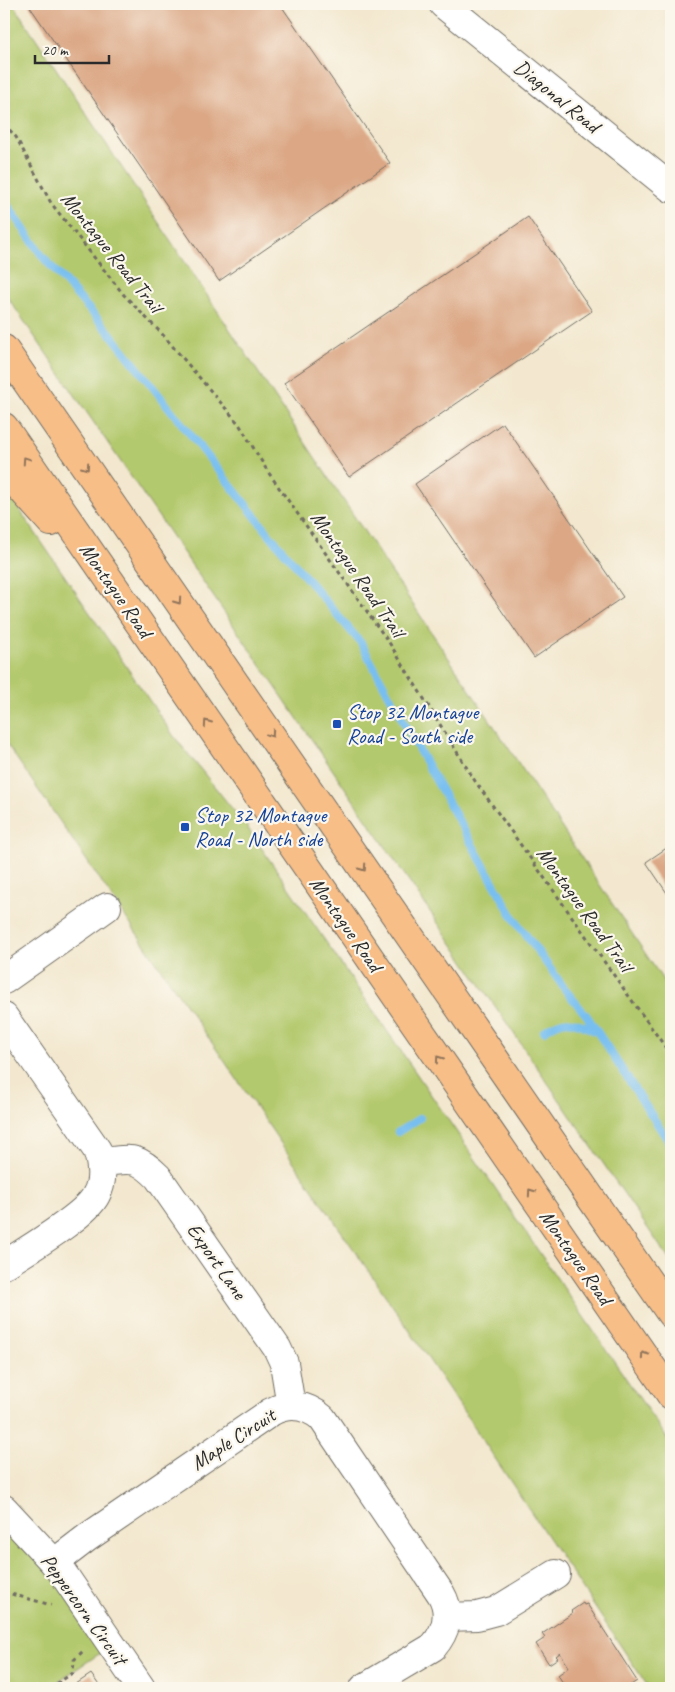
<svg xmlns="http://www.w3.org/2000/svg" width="675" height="1692" font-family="Caveat,sans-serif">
  <rect width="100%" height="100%" fill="#fbf7ec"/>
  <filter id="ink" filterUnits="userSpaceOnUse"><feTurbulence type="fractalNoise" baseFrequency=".02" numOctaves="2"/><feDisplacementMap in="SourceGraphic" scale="10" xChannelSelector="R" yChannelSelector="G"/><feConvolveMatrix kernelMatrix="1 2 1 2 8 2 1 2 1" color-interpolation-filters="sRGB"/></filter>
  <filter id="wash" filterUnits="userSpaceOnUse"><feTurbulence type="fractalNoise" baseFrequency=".0096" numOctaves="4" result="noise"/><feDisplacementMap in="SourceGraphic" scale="20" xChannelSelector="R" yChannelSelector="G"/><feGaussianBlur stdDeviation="1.12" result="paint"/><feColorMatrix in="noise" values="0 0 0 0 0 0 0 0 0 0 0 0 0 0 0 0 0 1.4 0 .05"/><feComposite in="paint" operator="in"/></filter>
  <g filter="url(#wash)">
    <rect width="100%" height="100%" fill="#f3e8cf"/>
    <path fill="#b3c96d" stroke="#6f7a4c" d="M4 4H13L671 992V1262L4 292Z
      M4 487 173 735 247 827 671 1444V1688H649L405 1324 4 740Z
      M4 1509 111 1646 48 1688H4Z"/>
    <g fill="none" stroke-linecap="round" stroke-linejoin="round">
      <path stroke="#78bff0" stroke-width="8" d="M4 200 43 257 110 333 270 535 361 643 420 752 513 917 567 992 587 1016 671 1145
        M544 1031C567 1015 573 1021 597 1032
        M398 1132 420 1118"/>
    </g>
    <g id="blocks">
      <path fill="#dba785" d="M28 4H280L390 163 219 281Z
        M528 217 592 311 349 477 284 383Z
        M503 423 623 597 534 658 415 484Z
        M671 845V899L646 862Z
        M583 1603 584 1605 587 1604 637 1681 626 1688H566L558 1675 569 1667 560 1653 556 1656 558 1658 549 1664 536 1644 545 1638 542 1634 573 1613 571 1611Z
        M91 1674 101 1688H70Z"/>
    </g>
  </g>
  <g filter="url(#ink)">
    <use href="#blocks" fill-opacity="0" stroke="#716d64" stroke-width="1"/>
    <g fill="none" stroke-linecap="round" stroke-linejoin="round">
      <g stroke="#716d64" stroke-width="30">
        <path id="minor" d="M443 4 671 188
          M4 980 107 907
          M4 1017 97 1150C102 1165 104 1181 96 1195 86 1216 25 1251 4 1265
          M101 1162C131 1160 135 1154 158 1177L277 1348 284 1363 291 1406
          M4 1509 60 1569 141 1688
          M54 1563 88 1537 271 1412C289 1402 307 1405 322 1418L441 1594C452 1613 446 1632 433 1647L364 1688
          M447 1617 477 1616 496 1611 556 1574"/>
      </g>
      <g stroke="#716d64" stroke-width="30">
        <path id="major" d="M4 349 671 1314
          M4 427 671 1395
          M4 470 51 522"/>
      </g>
      <path stroke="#716d64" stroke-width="3" stroke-dasharray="4 4" stroke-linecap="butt" d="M4 124 16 137 51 203 124 295 163 335 239 424 268 472 390 644 475 781 671 1055
        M4 1592 51 1605
        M50 1688 73 1673 74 1660 84 1650"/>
      <use href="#minor" stroke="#fff" stroke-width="28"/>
      <use href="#major" stroke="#f7be88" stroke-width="28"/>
    </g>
    <defs><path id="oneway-chevron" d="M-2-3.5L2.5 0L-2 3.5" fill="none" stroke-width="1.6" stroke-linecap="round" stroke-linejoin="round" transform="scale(1.25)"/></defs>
    <g stroke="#91745a">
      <use href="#oneway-chevron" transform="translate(26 460) rotate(-124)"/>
      <use href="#oneway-chevron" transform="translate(86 467) rotate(55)"/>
      <use href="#oneway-chevron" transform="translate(178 601) rotate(55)"/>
      <use href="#oneway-chevron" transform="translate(207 723) rotate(-125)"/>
      <use href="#oneway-chevron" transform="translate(271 734) rotate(55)"/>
      <use href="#oneway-chevron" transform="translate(363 868) rotate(55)"/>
      <use href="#oneway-chevron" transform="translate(439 1059) rotate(-125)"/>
      <use href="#oneway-chevron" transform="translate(531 1192) rotate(-125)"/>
      <use href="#oneway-chevron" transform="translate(644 1355) rotate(-125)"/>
    </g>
  </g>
  <g fill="#1a4fb4" stroke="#fbf7ec" stroke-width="2">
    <rect x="332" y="719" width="10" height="10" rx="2.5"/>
    <rect x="180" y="822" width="10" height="10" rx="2.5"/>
  </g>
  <g text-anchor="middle" stroke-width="4.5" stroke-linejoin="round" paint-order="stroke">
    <g font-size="21" fill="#2b2b2b" stroke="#fbf7ec">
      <text transform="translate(557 96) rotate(39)" y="7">Diagonal Road</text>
      <text transform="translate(112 252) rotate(51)" y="7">Montague Road Trail</text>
      <text transform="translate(358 574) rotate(55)" y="7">Montague Road Trail</text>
      <text transform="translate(116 590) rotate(55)" y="7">Montague Road</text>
      <text transform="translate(585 909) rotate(54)" y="7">Montague Road Trail</text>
      <text transform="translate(346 924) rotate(55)" y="7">Montague Road</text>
      <text transform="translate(576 1257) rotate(55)" y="7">Montague Road</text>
      <text transform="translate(217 1261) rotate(55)" y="7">Export Lane</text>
      <text transform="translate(233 1439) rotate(-33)" y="7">Maple Circuit</text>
      <text transform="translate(84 1609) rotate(54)" y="7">Peppercorn Circuit</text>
    </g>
    <g font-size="21" fill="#164399" stroke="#fbf7ec" text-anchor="start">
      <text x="347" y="719">Stop 32 Montague<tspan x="347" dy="24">Road - South side</tspan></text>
      <text x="195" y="822">Stop 32 Montague<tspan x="195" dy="24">Road - North side</tspan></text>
    </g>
  </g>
  <rect width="675" height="1692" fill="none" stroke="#fbf7ec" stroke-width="20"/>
  <path d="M35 55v8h74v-8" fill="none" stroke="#2b2b2b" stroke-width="2.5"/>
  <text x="42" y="55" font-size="15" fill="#2b2b2b" stroke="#fbf7ec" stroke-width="4" paint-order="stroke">20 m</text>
</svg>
